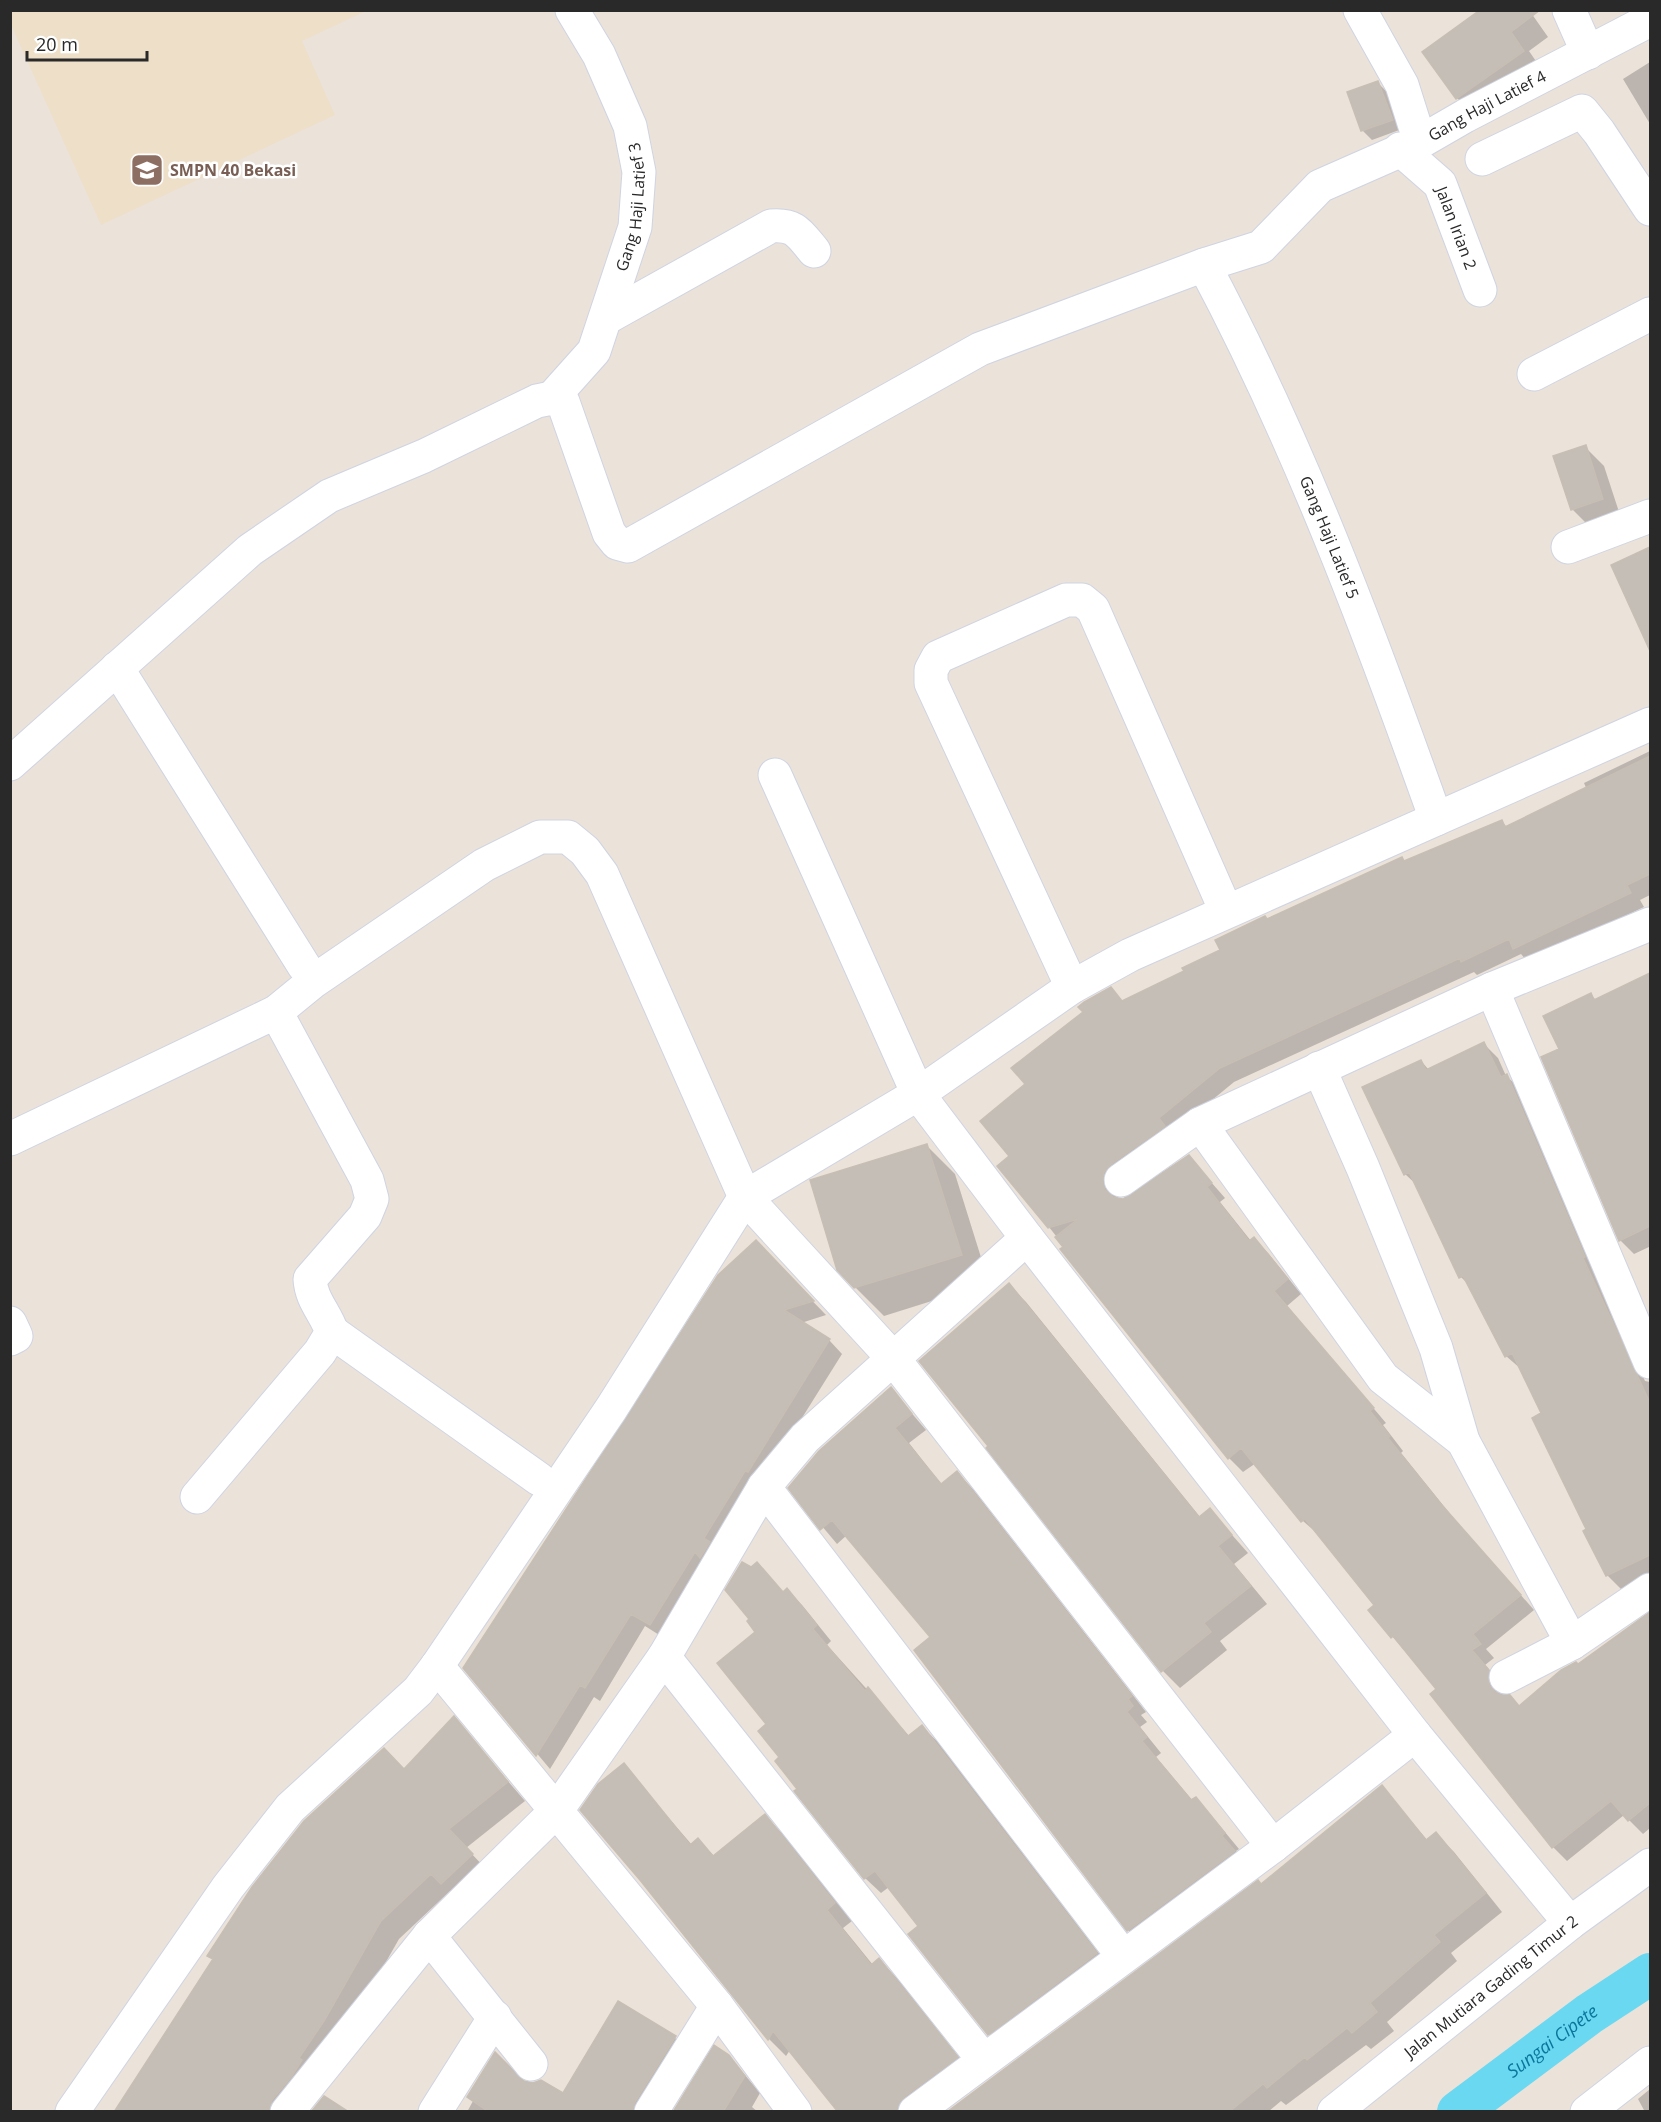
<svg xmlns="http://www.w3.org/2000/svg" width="1661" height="2122" font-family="'Open Sans',sans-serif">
  <rect width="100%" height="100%" fill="#ebe2da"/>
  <path fill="#eedfc8" d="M10 11 11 10 366 11 302 41 335 115 101 225 11 25Z"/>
  <path fill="#0003" d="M1529 10 1548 37 1529 51 1542 70 1476 117 1457 98Z
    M1650 62V124L1623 79Z
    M1378 83 1387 92 1402 129 1372 140 1363 131 1349 93Z
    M1585 447 1604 466 1621 518 1591 528 1572 509Z
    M1650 555V639L1646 625 1647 556Z
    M1650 751V895L1640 900 1644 907 1528 962 1521 954 1477 975 1474 972 1234 1082 1172 1133 1117 1187 1116 1198 1124 1200 1189 1157 1225 1198 1220 1202 1251 1241 1254 1239 1268 1253 1301 1294 1287 1306 1386 1423 1383 1425 1403 1451 1401 1453 1455 1520 1534 1610 1486 1649 1494 1658 1485 1665 1503 1686V1695L1520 1707 1650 1613V1828L1643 1834 1624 1815 1567 1861 1553 1847 1438 1690 1370 1610 1376 1606 1318 1534 1303 1521 1256 1463 1243 1472 1229 1458 1049 1227 1011 1156 1027 1085 1085 1012 1110 989 1123 1002 1186 972 1222 951 1217 941 1401 859 1405 863 1501 821 1507 827 1587 790 1584 783Z
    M1650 975V1250L1649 1247 1634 1254 1620 1240 1561 1049 1590 994 1596 1000Z
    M1484 1044 1498 1058 1506 1076 1521 1089 1596 1273 1645 1381 1650 1382V1575L1621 1589 1607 1575 1543 1414 1521 1369 1506 1356 1470 1286 1461 1277 1418 1186 1405 1174 1421 1061 1429 1070Z
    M927 1146 955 1174 989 1283 884 1316 855 1287Z
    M769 1256 826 1315 801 1323 829 1340 842 1354 664 1638 645 1626 600 1701 594 1697 550 1769 465 1668Z
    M1009 1285 1026 1302 1200 1517 1210 1510 1248 1553 1234 1564 1267 1604 1220 1641 1227 1650 1180 1688 1163 1671 988 1448Z
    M891 1389 926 1430 909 1443 942 1485 957 1473 972 1488 1146 1712 1141 1715 1147 1722 1140 1727 1161 1753 1156 1757 1193 1801 1195 1799 1210 1814 1239 1849 1236 1851 1248 1867 1144 1945 1128 1930 932 1637 847 1535 837 1544 790 1488Z
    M757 1564 784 1593 787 1590 802 1605 831 1641 827 1645 910 1737 922 1727 938 1742 1111 1969 1004 2049 989 2034 920 1926 889 1887 881 1893 865 1878 796 1791 799 1789 782 1758 768 1724 751 1569Z
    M454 1718 525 1801 466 1848 490 1873 460 1901 450 1891 399 1939 342 2039 296 2112H247L214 1960 209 1955 404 1771Z
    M623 1765 692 1845 698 1840 715 1857 765 1816 783 1834 852 1921 843 1928 873 1965 879 1960 897 1978 974 2076 929 2112H840L790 2050 786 2056 769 2039Z
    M1382 1787 1428 1841 1436 1834 1454 1852 1502 1912 1451 1953 1457 1961 1387 2022 1394 2031 1371 2049 1366 2045 1286 2105 1281 2101 1268 2112H950L1261 1885Z
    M619 2003 675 2038 691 2053 655 2112H467L473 2101 468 2097 524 2083 563 2095Z
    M729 2056 760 2093 752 2107 758 2112H675Z
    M1650 2089V2112H1645L1638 2099Z"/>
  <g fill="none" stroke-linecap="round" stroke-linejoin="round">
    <path stroke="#6ad8f1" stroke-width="42" id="s1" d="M1458 2112 1589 2014 1650 1974"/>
  </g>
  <path fill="#c4beb6" stroke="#c7beb4" stroke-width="1.5" d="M1480 10H1540L1511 32 1524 51 1456 99 1422 52Z
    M1378 81 1393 120 1361 131 1347 92Z
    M1586 445 1603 499 1571 510 1553 456Z
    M1650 547V651L1611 565Z
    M1650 756V874L1627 885 1631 893 1513 949 1509 939 1461 962 1460 958 1220 1068 1159 1118 1165 1126 1110 1165 1104 1172 1102 1181 1105 1190 1113 1197 1123 1199 1189 1155 1212 1183 1207 1187 1249 1241 1254 1237 1288 1279 1274 1291 1374 1408 1370 1411 1390 1436 1388 1438 1441 1504 1521 1595 1473 1634 1481 1644 1472 1650 1489 1670V1685L1495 1692 1510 1695 1519 1706 1561 1670 1576 1662 1578 1664 1650 1612V1803L1628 1821 1611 1801 1552 1848 1430 1694 1436 1689 1393 1636 1391 1638 1368 1610 1374 1605 1305 1519 1301 1522 1241 1448 1228 1459 1060 1249 1063 1247 1055 1237 1078 1219 1048 1228 997 1166 1009 1156 980 1121 1025 1084 1011 1068 1083 1012 1078 1007 1084 1002 1111 987 1122 1001 1184 971 1182 968 1220 950 1215 940 1265 916 1267 919 1402 857 1404 861 1502 820 1505 827Z
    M1650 973V1226L1619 1241 1541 1057 1559 1049 1543 1016 1591 993 1594 1000Z
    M1484 1042 1501 1077 1507 1074 1585 1257 1583 1258 1650 1403V1555L1606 1576 1583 1531 1586 1529 1532 1418 1541 1413 1512 1353 1505 1357 1463 1276 1459 1278 1409 1172 1404 1175 1362 1087 1421 1060 1426 1070Z
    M927 1144 962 1255 854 1288 837 1270 810 1180Z
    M756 1240 814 1301 784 1310 830 1339 748 1472 745 1471 704 1538 710 1542 700 1558 695 1552 650 1625 631 1614 585 1688 580 1685 536 1756 463 1668 718 1275Z
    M1009 1283 1199 1517 1210 1508 1232 1535 1218 1546 1251 1586 1204 1623 1211 1632 1161 1672 986 1448 988 1446 919 1361Z
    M891 1387 912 1414 895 1428 941 1484 957 1471 1132 1696 1128 1699 1133 1706 1127 1712 1147 1737 1142 1741 1191 1800 1196 1797 1225 1833 1222 1836 1235 1851 1127 1931 914 1650 930 1637 832 1520 820 1530 788 1488 819 1451Z
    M742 1562 751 1567 757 1562 783 1592 787 1588 817 1625 813 1629 865 1691 868 1687 908 1736 922 1725 1097 1953 988 2035 908 1934 918 1926 875 1871 864 1879 794 1791 797 1789 775 1761 779 1757 758 1731 766 1724 717 1663 755 1632 747 1621 749 1619 725 1590Z
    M454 1716 508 1782 449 1829 473 1854 441 1884 431 1874 381 1921 324 2021 299 2058 302 2060 292 2076 272 2100 269 2112H114L213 1959 207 1956 252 1887 304 1821 384 1748 404 1769Z
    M624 1763 690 1845 698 1838 713 1856 765 1814 835 1903 827 1910 871 1965 879 1958 958 2057 904 2097 897 2112H838L773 2031 768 2040 640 1880 580 1810 598 1784Z
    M1382 1785 1426 1840 1436 1832 1486 1893 1434 1935 1440 1942 1370 2003 1377 2012 1352 2033 1347 2028 1307 2060 1305 2057 1267 2088 1263 2084 1229 2112H947L1258 1880 1261 1884Z
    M618 2001 676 2036 635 2102 632 2112H489L467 2097 495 2052 524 2081 533 2083 541 2080 563 2093Z
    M714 2045 729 2055 745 2076 723 2112H673Z
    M324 2096 349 2112H311Z"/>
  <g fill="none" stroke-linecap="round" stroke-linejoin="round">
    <g stroke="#cfd4e2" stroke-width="35">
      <g id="minor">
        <path id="s2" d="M1360 10 1402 85 1420 142 1465 116 1650 20"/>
        <path d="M1569 10 1588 53"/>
        <path id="s3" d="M1400 149 1440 184 1480 290"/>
        <path d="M1482 159 1582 111 1599 132 1650 209"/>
        <path id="s4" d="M1204 265C1298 441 1369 631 1436 819"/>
        <path d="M606 318 771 226C795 224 799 233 814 251"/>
        <path d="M1534 374 1650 314"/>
        <path id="s5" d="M552 398 594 351 635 227 639 172 630 126 599 55 572 10"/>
        <path d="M1568 547 1650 516"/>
        <path d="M117 668 304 966"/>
        <path d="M10 764 250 550 329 496 424 456 537 401 552 398 563 402 609 533 617 543 628 546 980 349 1204 265 1261 247 1320 186 1420 142"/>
        <path d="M775 775 918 1094 1027 1238 1415 1735 1570 1923"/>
        <path d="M1072 987 931 683V670L938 657 1066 600H1082L1093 609 1226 911"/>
        <path d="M1492 989 1650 1362"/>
        <path d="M1319 1068 1363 1168 1436 1348 1463 1441"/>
        <path d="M10 1139 276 1012 314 981 484 865 540 837H568L585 851 602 874 745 1197 892 1357 1273 1846"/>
        <path d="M1121 1180 1200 1124"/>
        <path d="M10 1323 16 1336 10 1339"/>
        <path d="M332 1332 539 1479"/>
        <path d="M764 1487 1123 1956"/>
        <path d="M197 1497 320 1352 332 1332C325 1312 311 1300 310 1279L365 1216 372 1199 367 1180 276 1012"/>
        <path d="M1572 1643 1463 1441 1383 1378 1200 1124 1492 989 1650 924"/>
        <path d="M664 1657 983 2059"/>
        <path d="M437 1666 717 2006 795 2112"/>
        <path d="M1506 1677 1572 1643 1650 1590"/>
        <path d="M429 1936 531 2064"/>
        <path d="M72 2112 228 1887 290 1808 418 1691 437 1666 611 1409 745 1197 918 1094 1072 987 1130 955 1650 724"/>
        <path d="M287 2112 429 1936 557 1810 664 1657 764 1487 805 1438 1027 1238"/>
        <path d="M435 2112 495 2017"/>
        <path d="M651 2112 717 2006"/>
        <path d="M915 2112 1273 1846 1415 1735"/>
        <path d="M1587 2112 1650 2063"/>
      </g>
    </g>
    <g stroke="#cfd4e2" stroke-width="35">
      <g id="tertiary">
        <path id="s6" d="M1334 2112 1570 1923 1650 1865"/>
      </g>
    </g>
    <use href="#minor" stroke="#fff" stroke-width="33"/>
    <use href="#tertiary" stroke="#fff" stroke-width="33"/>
  </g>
  <defs>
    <g id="school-square" transform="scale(1.725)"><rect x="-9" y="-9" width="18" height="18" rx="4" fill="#8d6e63" stroke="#fff"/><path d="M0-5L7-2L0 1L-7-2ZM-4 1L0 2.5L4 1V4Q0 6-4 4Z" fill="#fff"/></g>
  </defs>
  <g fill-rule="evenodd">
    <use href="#school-square" x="147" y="170"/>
  </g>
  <g text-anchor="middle" stroke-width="5" stroke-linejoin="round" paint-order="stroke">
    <g font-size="16" fill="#292929" stroke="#fff">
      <text dy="6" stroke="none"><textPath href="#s2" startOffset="222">Gang Haji Latief 4</textPath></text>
      <text dy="6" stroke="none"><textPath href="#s5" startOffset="213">Gang Haji Latief 3</textPath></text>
      <text dy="6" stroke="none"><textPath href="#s3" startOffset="100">Jalan Irian 2</textPath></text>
      <text dy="6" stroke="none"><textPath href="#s4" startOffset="300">Gang Haji Latief 5</textPath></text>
      <text dy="6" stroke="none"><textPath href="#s6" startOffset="201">Jalan Mutiara Gading Timur 2</textPath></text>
    </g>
    <g font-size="16" font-weight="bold" fill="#785e54" stroke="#fff" text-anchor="start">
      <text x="170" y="176">SMPN 40 Bekasi</text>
    </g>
    <g font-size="18" font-style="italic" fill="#0a759b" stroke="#fff">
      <text dy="6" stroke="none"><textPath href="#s1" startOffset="118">Sungai Cipete</textPath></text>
    </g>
  </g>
  <rect width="1661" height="2122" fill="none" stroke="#292929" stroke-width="24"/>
  <path d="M27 51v9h120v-9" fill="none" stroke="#292929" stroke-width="3"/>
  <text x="36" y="51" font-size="18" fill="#292929" stroke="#ffffff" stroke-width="4.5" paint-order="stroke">20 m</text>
</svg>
